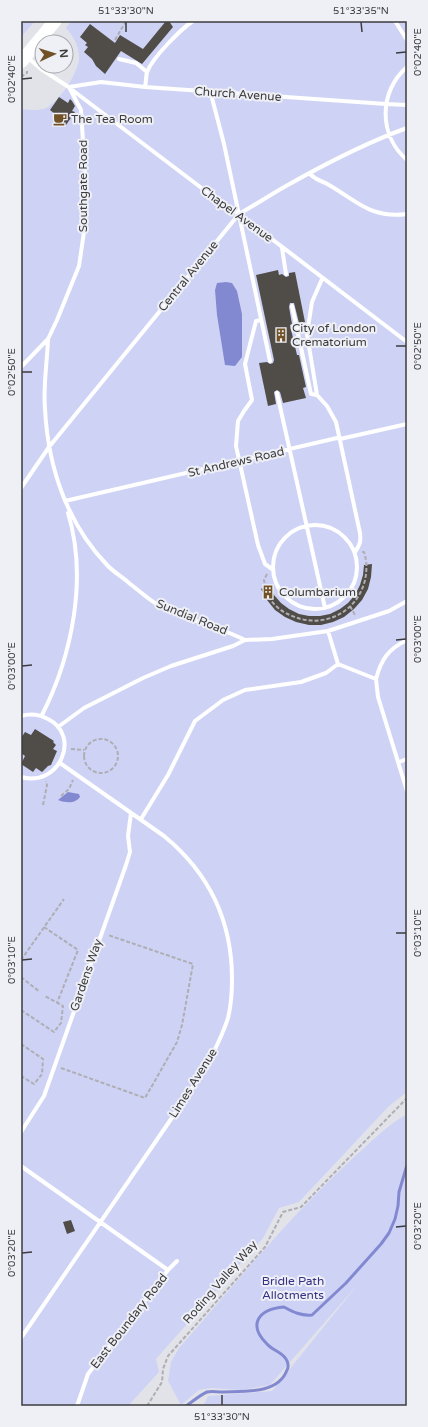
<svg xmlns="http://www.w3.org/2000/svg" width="428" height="1427" font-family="'Varela Round',sans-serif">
  <rect width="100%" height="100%" fill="#e2e3e9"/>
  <path fill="#ced3f6" d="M21 21H35L21 37Z
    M71 21H407V1092L389 1106 299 1202 279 1208 263 1238 156 1359 159 1372 128 1406H21V109C29 110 38 111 46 108 59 102 81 70 79 55 78 44 73 36 66 28Z
    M407 1114V1406H203L208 1396 272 1391 359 1283 270 1385 241 1390 211 1388 199 1390 181 1405 168 1381 171 1362 179 1348C235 1284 290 1216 353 1158 371 1142 387 1125 407 1114Z"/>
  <path fill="#8389d1" d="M226 282 232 283 237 291 242 314V357L235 366 225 365 217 315 215 290 217 283Z
    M68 792 79 794 80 797C75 804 66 803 58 800Z"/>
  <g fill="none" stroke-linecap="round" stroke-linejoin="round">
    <path stroke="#8389d1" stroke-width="3" d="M186 1406C192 1402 200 1395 207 1392 211 1391 217 1392 222 1392 242 1391 278 1395 287 1370 289 1367 288 1362 286 1359 282 1352 272 1350 267 1344 247 1324 259 1309 284 1307 293 1312 301 1316 312 1315L346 1283 381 1244 389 1233 395 1219 398 1206 399 1192 407 1165"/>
  </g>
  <path fill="#504d49" d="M166 21H169L173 27 142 64 121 51 105 74 96 66 92 59 84 52 88 47 85 45 87 43 80 37 90 24 115 43 120 35 143 49Z
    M59 97 68 103 70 99 72 101 75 106 72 111 75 112 66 125 55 117 56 115 50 110Z
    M278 270 279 275 282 274 286 277 289 276V273L295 272 305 322 299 323 294 303H290L289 307 292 324 290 325 297 355H299L306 387 303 388 306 398 283 403 280 392 277 390 274 392 276 404 268 406 259 363 267 362 270 364 273 363 274 360 256 275Z
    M372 564 371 577 368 589 362 600 354 609 344 617 333 622 321 625H309L296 622 285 617 275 610 267 600 261 589 269 585 274 595 281 603 289 609 299 614 309 616H320L330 614 340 609 348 603 355 595 360 585 363 575 364 565Z
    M35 729 54 741 53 742 56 745 53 749 57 751 51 765 48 766 42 772 36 768 33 772 21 764 25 756 21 753V738L25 732 31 735Z
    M71 1220 75 1231 67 1234 63 1222Z"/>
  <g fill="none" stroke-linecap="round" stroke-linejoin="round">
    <path stroke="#aeaeb3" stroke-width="2" stroke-dasharray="4 2" stroke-linecap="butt" d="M115 40 126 21
      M21 77 27 73V71
      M267 574 264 580C265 585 266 592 269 597 273 605 282 612 290 615 321 630 357 614 365 580 367 571 367 561 364 552H362
      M350 606 355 615
      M84 756a17 17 0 1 1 34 0a17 17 0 1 1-34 0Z
      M71 749 84 750
      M61 796 69 789 73 780
      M43 805 47 785 46 781
      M44 927 78 950 57 1003
      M21 960 64 899
      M21 977 40 992
      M21 1010 54 1032 61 1023 63 1006 45 996
      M21 1044 43 1059 42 1074 34 1084 21 1076
      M61 1068 145 1098 177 1042 182 1025 193 964 108 935
      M147 1406 162 1382 163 1369 168 1356 265 1247 283 1212 301 1207 407 1098"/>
    <path stroke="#fff" stroke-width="4" d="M395 21 407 40
      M27 57 41 69 67 86 220 202 239 214 407 342
      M119 59 136 63 147 72
      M407 67C379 91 378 135 407 160
      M145 87C146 83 146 76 147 72 153 57 180 30 193 21
      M212 92V98L224 144 270 361
      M310 174C316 180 322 181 329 185 357 201 371 219 407 214
      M282 248 286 274
      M292 306 311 394 317 395 327 406 336 422 360 533C361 541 360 545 355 552
      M261 320 256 321 245 364 252 400 244 411 238 421 236 446 258 545 265 564 272 569
      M48 340C47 363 43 387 45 409 48 467 67 524 108 566 114 572 122 577 129 583 138 590 148 599 158 605 186 620 217 626 245 640
      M21 367 48 339 57 320 79 266 85 225V173L81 110 69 87 101 82 145 87 386 104 407 105
      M277 393 325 608
      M317 395 307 334 312 302 322 279
      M21 488 49 447 239 214C255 205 270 195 286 186 325 164 365 143 407 128
      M65 501 337 438 340 439 407 424
      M273 567a42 42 0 1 1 84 0a42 42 0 1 1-84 0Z
      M328 631 338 664 376 679 378 697 407 791
      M376 679C381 660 388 649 407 640
      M42 715C72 656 88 578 68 513
      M21 716C31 713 39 714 48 719 82 736 59 788 21 777
      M58 727 84 708 143 678 171 666 233 646 245 640 272 639 328 631 389 611 407 601
      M399 762 407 759
      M141 819 168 775 195 721 223 700 245 690 301 682 326 673 338 664
      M21 1132 44 1096 126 865 130 852 128 836 131 813
      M21 1166 168 1270 88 1374 77 1406
      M168 1270 177 1261
      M21 1338 204 1071C213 1054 222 1037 228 1018 231 1006 232 992 232 979 232 921 209 873 164 836L60 763"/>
    <path stroke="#fff" stroke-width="13" d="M21 62 55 21"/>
  </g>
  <path fill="none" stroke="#3c3c3e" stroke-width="1.5" d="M126 22V32M361 22 362 32M396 53 406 52M22 79 32 78M396 346H406M22 372H32M396 640 406 639M22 666 32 665M396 933H406M22 960 32 959M396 1227 406 1226M22 1253 32 1252M222 1395V1405"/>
  <defs>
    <g id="cafe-bare" transform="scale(1.08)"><path d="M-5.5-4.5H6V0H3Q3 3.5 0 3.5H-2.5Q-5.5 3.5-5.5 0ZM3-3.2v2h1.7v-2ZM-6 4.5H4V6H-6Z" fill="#715227" stroke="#eff0f6" stroke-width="2.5" paint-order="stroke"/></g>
    <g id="building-bare" transform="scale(1.08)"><path d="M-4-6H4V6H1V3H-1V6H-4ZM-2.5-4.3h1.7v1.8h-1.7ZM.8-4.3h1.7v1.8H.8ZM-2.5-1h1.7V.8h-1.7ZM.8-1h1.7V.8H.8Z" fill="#715227" stroke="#eff0f6" stroke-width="2.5" paint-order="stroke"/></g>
  </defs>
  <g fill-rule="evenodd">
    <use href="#cafe-bare" x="60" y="119"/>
    <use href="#building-bare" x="281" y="335"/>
    <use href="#building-bare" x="268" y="592"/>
  </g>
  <g text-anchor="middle" stroke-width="4" stroke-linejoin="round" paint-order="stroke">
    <g font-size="12" fill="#3c3c3e" stroke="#eff0f6">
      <text transform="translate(238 94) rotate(4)" y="4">Church Avenue</text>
      <text transform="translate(83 186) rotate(-90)" y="4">Southgate Road</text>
      <text transform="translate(237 214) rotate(36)" y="4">Chapel Avenue</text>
      <text transform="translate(188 276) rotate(-51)" y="4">Central Avenue</text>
      <text transform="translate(236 462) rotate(-13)" y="4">St Andrews Road</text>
      <text transform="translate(192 617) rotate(22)" y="4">Sundial Road</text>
      <text transform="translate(86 975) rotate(-71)" y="4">Gardens Way</text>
      <text transform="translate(193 1083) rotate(-58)" y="4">Limes Avenue</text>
      <text transform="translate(220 1282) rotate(-49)" y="4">Roding Valley Way</text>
      <text transform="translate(129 1321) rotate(-52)" y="4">East Boundary Road</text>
    </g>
    <g font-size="12" fill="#3c3c3e" stroke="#eff0f6" text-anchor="start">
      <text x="71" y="123">The Tea Room</text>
      <text x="292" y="332">City of London<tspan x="292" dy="14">Crematorium</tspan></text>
      <text x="279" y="596">Columbarium</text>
    </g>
    <g font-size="12" fill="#353286" stroke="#eff0f6">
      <text x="293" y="1285">Bridle Path<tspan x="293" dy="14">Allotments</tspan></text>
    </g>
  </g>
  <rect width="428" height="1427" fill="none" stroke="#eff0f6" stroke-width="44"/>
  <g transform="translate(54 54) rotate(86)"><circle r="19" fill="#eff0f6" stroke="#a7a8ac"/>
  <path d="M0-3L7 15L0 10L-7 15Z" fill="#715227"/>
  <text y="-6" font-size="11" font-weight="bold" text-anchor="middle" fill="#3c3c3e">N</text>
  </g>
  <rect x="22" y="22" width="384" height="1383" fill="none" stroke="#3c3c3e" stroke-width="1.5"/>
  <g font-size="10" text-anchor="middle" fill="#3c3c3e">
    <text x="126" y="14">51°33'30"N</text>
    <text x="361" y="14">51°33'35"N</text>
    <text transform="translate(417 52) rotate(-90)" y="4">0°02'40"E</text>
    <text transform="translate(11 79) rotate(-90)" y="4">0°02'40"E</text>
    <text transform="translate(417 346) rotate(-90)" y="4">0°02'50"E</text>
    <text transform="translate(11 372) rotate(-90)" y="4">0°02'50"E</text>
    <text transform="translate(417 639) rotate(-90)" y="4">0°03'00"E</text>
    <text transform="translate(11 666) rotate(-90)" y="4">0°03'00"E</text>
    <text transform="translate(417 933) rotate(-90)" y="4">0°03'10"E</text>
    <text transform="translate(11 960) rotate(-90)" y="4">0°03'10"E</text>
    <text transform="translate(417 1226) rotate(-90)" y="4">0°03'20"E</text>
    <text transform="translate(11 1253) rotate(-90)" y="4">0°03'20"E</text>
    <text x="222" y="1420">51°33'30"N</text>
  </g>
</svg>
